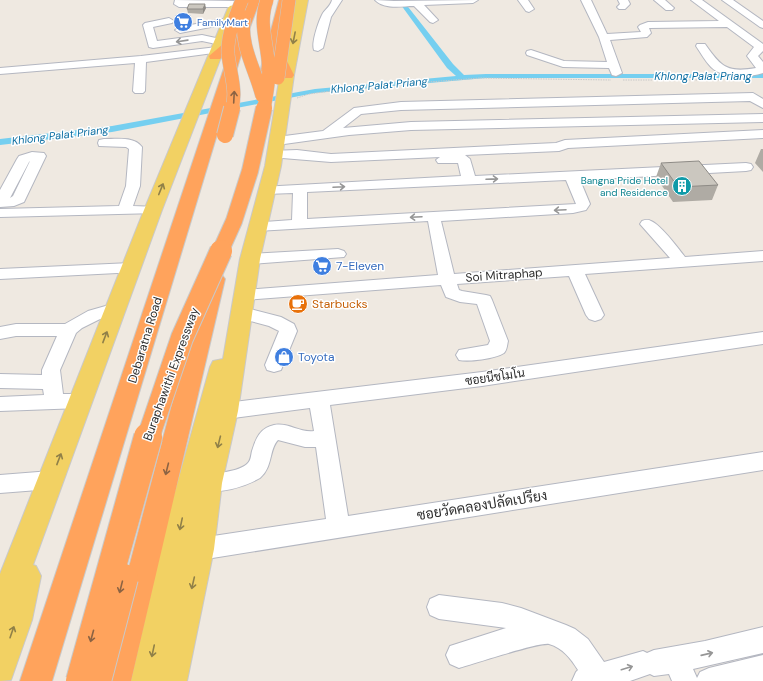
<svg xmlns="http://www.w3.org/2000/svg" width="763" height="681" font-family="'DM Sans',Sarabun,sans-serif">
  <rect width="100%" height="100%" fill="#efe9e1"/>
  <g fill="none" stroke-linecap="round" stroke-linejoin="round">
    <path fill="#75cff0" fill-rule="evenodd" d="M401 3H405L453 64 464 75 486 74H763V78H486L315 93 112 132 0 145V139L112 126 315 89 456 76 447 68 401 5Z"/>
    <g stroke="#b4b7c1" stroke-width="2">
      <path id="minor" d="M175 0 236 1 241 4 236 7H179L174 4Z
        M332 0H342L331 17 323 48 318 51 314 50C311 43 319 20 323 13 326 9 331 5 332 0Z
        M375 0 394 1 478 0 473 3 424 5 438 20 433 23 430 22 414 6C402 6 385 10 375 0Z
        M518 0H528L534 9 529 12 526 11Z
        M581 0H591L607 34 641 32 638 27 640 25 648 22 719 21 691 0H702L763 44V51L758 56 763 62V73C747 78 723 79 711 67 705 61 701 53 696 46L697 44H705C721 67 727 73 756 68L747 56 754 47 727 27 649 28 651 33 647 37 610 40 622 73 616 76 612 75 609 68 563 67 527 55 526 53 527 51 531 50 564 61 607 62 599 37Z
        M618 0H628L630 4 625 9H619L617 7 620 4Z
        M654 0H665L674 8 672 10H666Z
        M722 0H733L763 21V28L760 27Z
        M169 18 174 21 172 23 153 27 157 41 202 35 225 40 226 42 221 45 202 41 153 48 149 47 143 25 145 23Z
        M228 18 233 21 231 23 180 33 175 30 180 27Z
        M217 47 221 48 222 50 221 52 146 62 145 91 143 93H135L133 91 135 63 0 74V68L141 56Z
        M753 93 763 99V108L750 101 401 110 361 114 343 128 411 122 763 114V122L411 130 349 135 277 145 272 144 271 141 272 138 277 137 323 131 354 108 401 102Z
        M763 130V138L568 148 559 151 465 155 470 159 475 176 746 163 751 164 753 167 751 170 746 171 580 180 590 204 586 210 573 213 441 221 454 274 670 258 640 224 642 221C645 220 648 219 651 221 661 225 678 248 685 257L763 251V261L585 274 604 315 601 319 595 321 589 319 586 315 569 276 457 284 459 290 462 291 486 295 490 296 492 300 508 341C507 345 507 350 504 353 495 359 468 362 459 360L456 355 459 350 488 345 490 341 477 304 460 302 446 297 441 285 245 300 239 299 237 295 239 291 245 290 438 275 428 221 257 231 252 229 249 226 252 223 292 220 293 193 266 194 261 193 259 190 261 187 461 176 458 163H438L436 160 440 157 331 162 270 157 268 154 270 151 297 150 331 154 556 143 565 140ZM566 180 576 204 307 219V192Z
        M104 139C116 139 134 136 142 147L140 186 133 206 158 207 160 210 158 213 0 217V209L119 206 126 186 129 149 126 147 99 146 98 143 99 140Z
        M32 152 44 153 46 156 24 202 14 206 0 207V190L17 159 19 156ZM30 161 13 196 10 198 29 162Z
        M338 249 344 251 346 254 344 257 250 264 244 262 242 259 244 256 250 254Z
        M131 263 137 264 139 268 137 272 0 279V269Z
        M116 303 122 305 125 309 122 313 100 319 82 328 76 333 60 370 63 394H81L88 396 91 401 88 406 81 408 0 411V397L44 395 43 389 0 388V374L42 375V370L57 336H16L0 339V327L16 324H65L88 311Z
        M242 307 281 317 294 324 297 331 281 370 274 372 267 370 265 365 279 331 269 326 236 317 233 313 236 309Z
        M763 332V344L482 386 330 405 348 516 763 452V470L200 560 192 556 188 549 192 542 200 538 326 519 316 447H305L278 440C269 449 273 467 260 478 244 487 219 495 201 489L198 483 201 477C214 472 239 473 248 463 251 460 251 455 252 451 256 438 260 428 274 425 288 422 300 433 314 431L310 408 226 419 219 416 216 411 219 406 226 403 482 372Z
        M51 471 59 474 62 480 59 486 51 489 0 493V475Z
        M439 595 502 603 521 608 566 625 575 629 588 639 604 662 643 651 647 653 654 650 705 641 763 627V653L693 669 697 678 700 672 709 668 763 655V681H672L669 674 654 676 650 674 630 681H572L576 672 578 670C571 659 563 648 549 644 539 642 473 664 459 668L450 664 446 655 450 646 506 628 439 619 430 615 427 607 430 599Z"/>
    </g>
    <g stroke="#c9c9c9" stroke-width="2">
      <path id="major" d="M296 0H308L294 75 281 166 260 259 238 411 222 483 214 549 187 681H131L170 510 210 367 213 361 223 359 240 259 265 166 280 75Z
        M234 5 238 6 240 8 162 210 33 565 36 566 41 576 32 620 11 680 0 681V574L144 210 228 8 230 6Z"/>
    </g>
    <g stroke="#c9c9c9" stroke-width="2">
      <path id="highway" d="M248 0H260L247 35 52 681H20L230 50 220 59H210L209 56 236 33Z
        M279 0H291L280 47 294 75 292 78H282L275 65 271 79H261L259 76Z
        M215 273 222 275 225 279 131 681H99L205 279 208 275Z"/>
    </g>
    <path stroke="#c9c9c9" stroke-width="1" stroke-dasharray="1.5 1" stroke-linecap="butt" d="M623 80H719
      M297 98 309 94 353 88 480 78 611 80"/>
    <use href="#minor" fill="#fff" fill-rule="evenodd"/>
    <use href="#major" fill="#f2d163" fill-rule="evenodd"/>
    <use href="#highway" fill="#ffa35c" fill-rule="evenodd"/>
    <g stroke="#c9c9c9" stroke-width="14" stroke-linecap="butt">
      <path id="highway-bridge-far3" d="M244 17C240 47 255 68 262 96
        M278 78 289 0
        M232 109C237 90 230 73 228 54 227 35 235 17 242 0
        M264 109C267 93 270 77 268 60 266 39 259 21 267 0"/>
    </g>
    <g stroke="#c9c9c9" stroke-width="18" stroke-linecap="butt">
      <path id="highway-bridge-far2" d="M225 135 232 108
        M220 252 234 221 250 171 264 108"/>
    </g>
    <g stroke="#c9c9c9" stroke-width="24" stroke-linecap="butt">
      <path id="highway-bridge-far1" d="M148 438 182 338 221 251"/>
    </g>
    <g stroke="#c9c9c9" stroke-width="30" stroke-linecap="butt">
      <path id="highway-bridge" d="M80 681 148 437
        M97 681 124 578"/>
    </g>
    <use href="#highway-bridge-far3" stroke="#ffa35c" stroke-width="13"/>
    <use href="#highway-bridge-far2" stroke="#ffa35c" stroke-width="16"/>
    <use href="#highway-bridge-far1" stroke="#ffa35c" stroke-width="22"/>
    <use href="#highway-bridge" stroke="#ffa35c" stroke-width="28"/>
  </g>
  <path fill="#afaba4" d="M206 8 203 14 188 13 187 9Z
    M761 149H763V172L755 163Z
    M661 163 718 185 712 200 673 202 656 177Z"/>
  <path fill="#8e8b86" d="M205 4 206 8 203 14V9Z"/>
  <path fill="#cbc7bf" stroke="#8e8b86" d="M189 4H205L203 9H187Z
    M699 161 718 185 678 187 661 163Z"/>
  <defs><path id="oneway-shaft" d="M-6 0H5M1.5-3L5.5 0L1.5 3" fill="none" stroke-width="1.6" stroke-linecap="round" stroke-linejoin="round"/></defs>
  <g stroke="#908048">
    <use href="#oneway-shaft" transform="translate(294 38) rotate(101)"/>
    <use href="#oneway-shaft" transform="translate(161 189) rotate(-68)"/>
    <use href="#oneway-shaft" transform="translate(105 337) rotate(-69)"/>
    <use href="#oneway-shaft" transform="translate(219 442) rotate(104)"/>
    <use href="#oneway-shaft" transform="translate(59 459) rotate(-69)"/>
    <use href="#oneway-shaft" transform="translate(181 524) rotate(102)"/>
    <use href="#oneway-shaft" transform="translate(193 583) rotate(103)"/>
    <use href="#oneway-shaft" transform="translate(12 632) rotate(-71)"/>
    <use href="#oneway-shaft" transform="translate(153 651) rotate(102)"/>
  </g>
  <g stroke="#969696">
    <use href="#oneway-shaft" transform="translate(182 41) rotate(172)"/>
    <use href="#oneway-shaft" transform="translate(492 179) rotate(-2)"/>
    <use href="#oneway-shaft" transform="translate(339 187) rotate(-3)"/>
    <use href="#oneway-shaft" transform="translate(560 210) rotate(177)"/>
    <use href="#oneway-shaft" transform="translate(416 217) rotate(177)"/>
    <use href="#oneway-shaft" transform="translate(707 654) rotate(-13)"/>
    <use href="#oneway-shaft" transform="translate(627 668) rotate(-17)"/>
  </g>
  <g stroke="#8c6343">
    <use href="#oneway-shaft" transform="translate(234 97) rotate(-87)"/>
    <use href="#oneway-shaft" transform="translate(167 469) rotate(104)"/>
    <use href="#oneway-shaft" transform="translate(121 587) rotate(104)"/>
    <use href="#oneway-shaft" transform="translate(92 636) rotate(105)"/>
  </g>
  <defs>
    <g id="supermarket-disc" transform="scale(1)"><circle r="9.5" fill="#3f7fe0" stroke="#fff"/><path d="M-6-5.5h2.5l.6 2H6L4.5 2H-2.5L-4.4-4H-6ZM-1.5 3.2a1.3 1.3 0 1 0 .1 0ZM3 3.2a1.3 1.3 0 1 0 .1 0Z" fill="#fff"/></g>
    <g id="building-disc" transform="scale(1)"><circle r="9.5" fill="#0f9aa8" stroke="#fff"/><path d="M-4-6H4V6H1V3H-1V6H-4ZM-2.5-4.3h1.7v1.8h-1.7ZM.8-4.3h1.7v1.8H.8ZM-2.5-1h1.7V.8h-1.7ZM.8-1h1.7V.8H.8Z" fill="#fff"/></g>
    <g id="cafe-disc" transform="scale(1)"><circle r="9.5" fill="#e8710a" stroke="#fff"/><path d="M-5.5-4.5H6V0H3Q3 3.5 0 3.5H-2.5Q-5.5 3.5-5.5 0ZM3-3.2v2h1.7v-2ZM-6 4.5H4V6H-6Z" fill="#fff"/></g>
    <g id="shop-disc" transform="scale(1)"><circle r="9.5" fill="#3f7fe0" stroke="#fff"/><path d="M-5-2.5h2.3a2.7 3.5 0 0 1 5.4 0H5L5.5 6h-11ZM-1.5-2.5h3a1.5 2.3 0 0 0-3 0Z" fill="#fff"/></g>
  </defs>
  <g fill-rule="evenodd">
    <use href="#supermarket-disc" x="183" y="22"/>
    <use href="#building-disc" x="682" y="186"/>
    <use href="#supermarket-disc" x="322" y="266"/>
    <use href="#cafe-disc" x="298" y="304"/>
    <use href="#shop-disc" x="284" y="357"/>
  </g>
  <g text-anchor="middle" stroke-width="3" stroke-linejoin="round" paint-order="stroke">
    <g font-size="10" fill="#366cbe" stroke="#fff" text-anchor="start">
      <text x="197" y="26">FamilyMart</text>
    </g>
    <g font-size="10" fill="#0d838f" stroke="#fff" text-anchor="end">
      <text x="668" y="184">Bangna Pride Hotel<tspan x="668" dy="12">and Residence</tspan></text>
    </g>
    <g font-size="11" font-style="italic" fill="#0d6fa3" stroke="#fff">
      <text x="703" y="80">Khlong Palat Priang</text>
      <text transform="translate(379 85) rotate(-5)" y="4">Khlong Palat Priang</text>
      <text transform="translate(60 135) rotate(-7)" y="4">Khlong Palat Priang</text>
    </g>
    <g font-size="12" fill="#366cbe" stroke="#fff" text-anchor="start">
      <text x="336" y="270">7-Eleven</text>
      <text x="298" y="361">Toyota</text>
    </g>
    <g font-size="12" fill="#2e2e2e" stroke="#fff">
      <text transform="translate(504 275) rotate(-4)" y="4">Soi Mitraphap</text>
      <text transform="translate(145 340) rotate(-73)" y="4">Debaratna Road</text>
      <text transform="translate(171 374) rotate(-70)" y="4">Buraphawithi Expressway</text>
      <text transform="translate(495 377) rotate(-8)" y="4">ซอยนีชโมโน</text>
    </g>
    <g font-size="12" fill="#c56008" stroke="#fff" text-anchor="start">
      <text x="312" y="308">Starbucks</text>
    </g>
    <g font-size="14" fill="#2e2e2e" stroke="#fff">
      <text transform="translate(482 505) rotate(-9)" y="5">ซอยวัดคลองปลัดเปรียง</text>
    </g>
  </g>
</svg>
